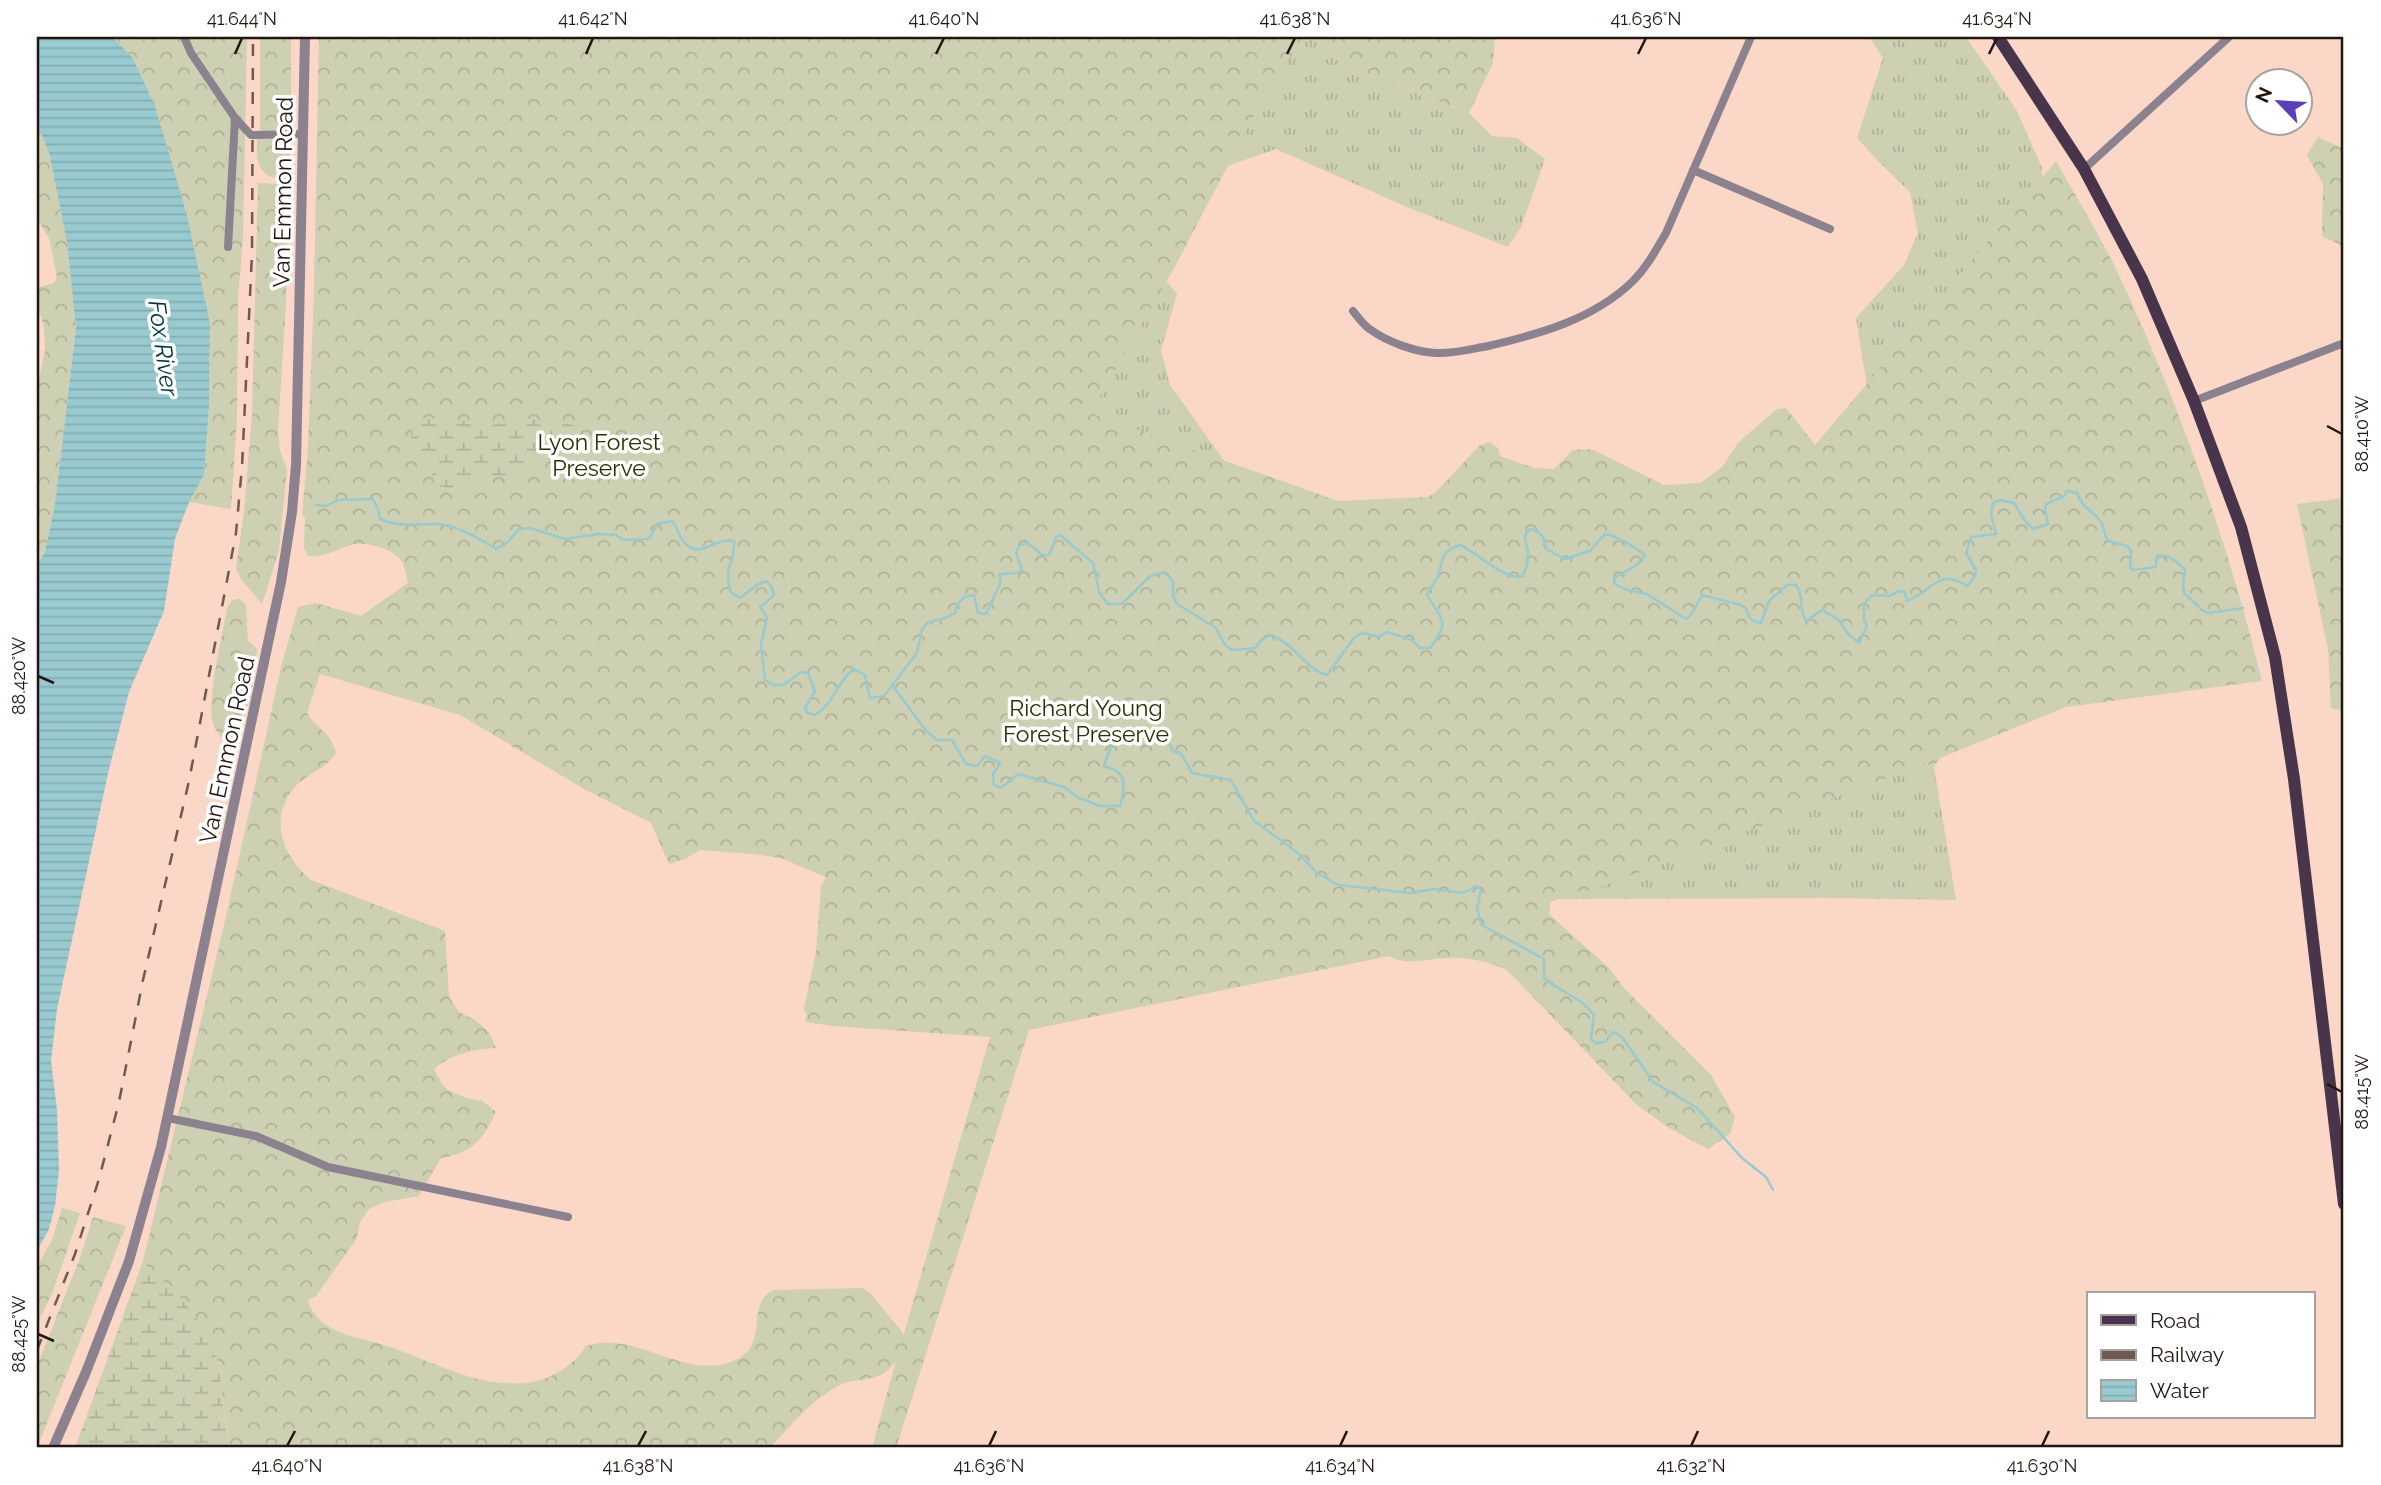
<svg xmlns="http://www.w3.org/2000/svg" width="2381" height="1485" font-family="Raleway,sans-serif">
  <defs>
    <pattern id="grass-tufts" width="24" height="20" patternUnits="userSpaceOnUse" patternTransform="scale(1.75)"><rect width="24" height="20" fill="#cdd0b2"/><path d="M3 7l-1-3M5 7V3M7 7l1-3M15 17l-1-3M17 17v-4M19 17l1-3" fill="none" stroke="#b0b298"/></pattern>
    <pattern id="forest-crowns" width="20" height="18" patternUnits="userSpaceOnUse" patternTransform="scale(1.75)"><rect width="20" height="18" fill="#cdd0b2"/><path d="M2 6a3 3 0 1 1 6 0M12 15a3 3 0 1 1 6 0" fill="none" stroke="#b0b298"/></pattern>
    <pattern id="wetland-marsh" width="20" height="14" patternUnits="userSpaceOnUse" patternTransform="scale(1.75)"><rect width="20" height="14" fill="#cdd0b2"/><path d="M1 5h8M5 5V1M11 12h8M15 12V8" fill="none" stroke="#b0b298"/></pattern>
    <pattern id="water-rules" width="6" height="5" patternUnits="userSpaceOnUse" patternTransform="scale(1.75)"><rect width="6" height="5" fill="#98cad0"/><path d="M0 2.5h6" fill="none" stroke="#83adb2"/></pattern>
  </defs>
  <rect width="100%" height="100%" fill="#fad7c6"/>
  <path fill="url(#grass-tufts)" d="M1026 37H1311L1343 65 1469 113 1492 136 1517 138 1545 159 1521 227 1508 247 1409 208 1276 149 1221 168 1163 277 1177 294 1161 350 1170 385 1245 490 1071 422Z
    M1869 37H1966L2017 111 2042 168 2041 189 1880 466 1856 318 1904 265 1918 233 1910 192 1877 160 1857 138 1883 58Z
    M1914 757 1934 767 1956 900 1834 898 1559 899 1541 905 1500 769Z"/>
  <path fill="url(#forest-crowns)" fill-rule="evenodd" d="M112 37H247L243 237 238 299 237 420 231 509 189 502 204 475 209 407 210 324 132 57Z
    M260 37H291V120L288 132H260Z
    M319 37H1304L1265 95 1173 270 1090 413 1338 501 1427 497 1434 494 1480 445 1490 442 1498 448 1500 456 1535 468 1554 469 1573 450 1591 449 1664 485 1700 483 1722 467 1738 443 1777 409 1786 408 1815 445 2056 161C2076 197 2098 232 2116 269 2178 400 2227 539 2262 681L2066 707 1940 758 1934 767 1926 763 1593 890 1552 894 1549 914 1610 969 1624 988 1711 1075 1735 1117 1730 1134 1708 1149 1669 1128 1637 1105 1507 970C1489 962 1468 957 1448 958 1428 958 1407 967 1389 956L1029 1030 896 1448H872L896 1361C877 1387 862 1374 838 1386 810 1401 791 1425 770 1448H232C220 1415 226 1375 210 1343 201 1323 186 1302 169 1287 158 1276 153 1276 143 1261L225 921 282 663 298 607 316 603 361 616 408 583C406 575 405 562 398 557 389 548 363 541 351 545 331 551 331 556 308 556L304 548 305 517 302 515 308 448 314 289ZM320 674 460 715 584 789 651 823 669 864 685 859 700 850 753 854 781 858 826 877 821 886 816 952 804 1009 807 1015 805 1022 833 1026 990 1037 903 1337V1333L870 1293 863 1288 773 1290C745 1305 769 1341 739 1358 696 1383 646 1339 602 1343 597 1343 591 1345 586 1346 573 1366 550 1381 525 1383 476 1388 431 1360 387 1346 368 1340 348 1337 331 1328 321 1322 310 1312 308 1300L316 1296 357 1238 360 1222 369 1209 385 1202 419 1196 441 1158C473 1153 482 1140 496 1112L483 1101 466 1098 448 1090 442 1084 434 1069C451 1054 474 1049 496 1048L489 1032 475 1020 459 1012 449 997 445 931 311 880C283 857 268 819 294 788 306 774 326 769 336 753 330 730 318 731 307 713Z
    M1311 37H1495L1493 63 1469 113 1343 65Z
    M37 125 49 151 67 242 76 328 55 504 45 552 37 565V389L45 349 44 328 41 316 37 311V288L54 283 57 277 49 238 37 219Z
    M289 137 290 178 289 182C258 176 256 166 257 138Z
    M2318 137 2344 149V247L2322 236 2323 184 2307 155Z
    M258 183 277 184 286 187 288 192 286 304 278 429 280 451 287 469 279 550 262 604 241 579 236 568 244 512 252 414Z
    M2344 498V711L2331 708 2328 649 2297 504Z
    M240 599 246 605 248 641 257 649C256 661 252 705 244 713 241 716 237 717 234 719 234 730 237 737 230 746 224 740 216 733 213 724 206 701 223 634 227 608L232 600Z
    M62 1208 80 1213 53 1291 37 1324V1266L52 1240Z
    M93 1217 126 1226 37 1448V1366L80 1258Z"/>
  <path fill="url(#wetland-marsh)" d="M416 418 464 421 487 427 517 418 555 421 577 426 574 438 512 475 476 480 456 490 435 485 430 465 415 451 411 434Z
    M143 1261C153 1275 158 1276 169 1287 187 1303 204 1326 213 1348 225 1380 220 1416 232 1448H75Z"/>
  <path fill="url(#water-rules)" d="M37 37H112L132 57 155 106 187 215 210 324 209 407 204 475 189 502 175 539 164 611 129 692 109 769 57 1009 51 1061 57 1110 59 1170 55 1206 49 1229 37 1251V565L45 552 55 504 76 328 67 242 49 152 37 125Z"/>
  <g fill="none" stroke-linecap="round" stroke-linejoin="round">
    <path stroke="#98cad0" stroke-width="2.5" d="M316 505 326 506 338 500 373 499 378 509 380 519C398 527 415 524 434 524 456 524 478 538 496 549L508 542 519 529 530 528 565 539 599 534 616 535 623 540 649 539 657 524 672 521C678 528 680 540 687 545 703 558 714 537 734 541 736 562 722 567 731 592L740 598 757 585 766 581 771 586 774 595 760 607 767 617 761 645 765 680C780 691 788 683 800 672L808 673 815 691 805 708 807 713 815 715C835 703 836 682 854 669L865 675 870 698 884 696 917 653 922 629 928 622 943 619 955 613 957 605 964 597 974 595 978 613 986 614 1000 584V574L1017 573 1022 570 1016 552 1020 545 1028 543 1042 555H1049L1056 537 1060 535 1093 563 1099 592 1108 604H1122L1150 576 1164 572 1173 581V595L1177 604 1216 628 1225 645 1232 650 1255 648 1261 640 1270 635C1294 642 1304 669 1327 675L1354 638 1362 633 1379 637 1387 632 1412 640 1420 648H1430C1451 621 1442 621 1427 595 1431 588 1435 582 1438 575 1444 558 1440 552 1460 545 1478 553 1505 581 1523 576 1526 569 1529 559 1528 551 1526 541 1521 536 1531 529 1542 533 1545 537 1546 549L1565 559 1590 551 1605 534C1620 537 1633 546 1645 555 1639 568 1624 570 1614 579L1615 584 1627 590 1647 594 1686 619 1693 612 1702 595 1741 605 1746 608C1748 617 1751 622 1761 623L1769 601 1787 585H1796C1806 601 1797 605 1806 621L1822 610 1840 621 1848 634 1859 643 1867 625 1864 620V604L1872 595 1890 596 1898 591 1905 592 1907 601C1933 591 1938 567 1967 586L1974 578 1976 570 1966 553 1971 537 1996 534 1991 514 1993 503 2000 500 2014 503 2025 521 2033 529 2048 524 2045 510 2046 504 2063 497 2067 491 2077 493C2083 511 2095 510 2102 524 2105 530 2104 535 2108 541L2127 546 2131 551 2130 567 2133 570 2156 567 2157 556C2168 553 2178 562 2185 570L2183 585 2184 593 2202 610 2208 613 2243 608
      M893 686 926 731 937 740H952L966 764 977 766 985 756 1000 763 993 774 994 785 1001 788 1018 774 1064 787 1079 798 1100 806H1120C1125 784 1129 773 1104 766L1110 749 1117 739 1160 730 1174 752 1181 753 1192 773 1231 780 1254 821 1297 852 1317 873 1338 885 1410 893 1434 889 1463 893 1476 886 1481 890 1477 909 1482 925 1544 959V978C1560 992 1581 997 1594 1015L1591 1039 1596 1043 1605 1042 1613 1032 1622 1037 1653 1082 1697 1108 1742 1158 1766 1177 1773 1190"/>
    <path stroke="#8c818e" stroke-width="8" d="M184 37 191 53 235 118 228 247
      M235 118 251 135 303 134
      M2084 169 2229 37
      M1693 170 1830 229
      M1353 311C1358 317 1364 326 1371 330 1388 342 1415 352 1436 353 1453 354 1471 349 1488 346 1540 334 1594 319 1633 281 1647 267 1656 250 1666 233L1751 37
      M2194 401 2344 343
      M168 1118 256 1136 328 1167 568 1217"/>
    <path stroke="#8c818e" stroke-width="10" d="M53 1448 86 1372 129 1261 161 1147 281 582 292 512 296 465 305 37"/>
    <path stroke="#49354b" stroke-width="12" d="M1998 37 2084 169 2142 279 2194 401 2241 527 2275 657 2294 779 2344 1204"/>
    <path stroke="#6e5a50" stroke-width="2.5" stroke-dasharray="12 12" stroke-linecap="butt" d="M37 1350 75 1254 99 1179 119 1102 143 980 189 781 236 533 242 467 252 253 253 37"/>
  </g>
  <path fill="none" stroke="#221610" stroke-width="2.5" d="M235 54 242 38M586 54 593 38M936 54 944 38M1287 54 1295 38M1638 54 1646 38M1989 54 1997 38M2327 426 2342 434M38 676 54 683M2327 1084 2342 1092M38 1334 54 1341M287 1446 295 1431M638 1446 646 1431M989 1446 996 1431M1340 1446 1347 1431M1691 1446 1698 1431M2042 1446 2049 1431"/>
  <g text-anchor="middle" stroke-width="7" stroke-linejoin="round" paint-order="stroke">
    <g font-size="23" fill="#221610" stroke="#fff">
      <text transform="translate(283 192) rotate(-89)" y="8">Van Emmon Road</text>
      <text transform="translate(227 750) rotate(-78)" y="8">Van Emmon Road</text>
    </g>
    <g font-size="23" fill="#2c2e00" stroke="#fff">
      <text x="599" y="450">Lyon Forest<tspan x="599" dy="26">Preserve</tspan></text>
      <text x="1086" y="716">Richard Young<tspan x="1086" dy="26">Forest Preserve</tspan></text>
    </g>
    <g font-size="24" font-style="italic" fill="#013439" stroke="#fff">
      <text transform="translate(163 348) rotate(82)" y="8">Fox River</text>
    </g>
  </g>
  <rect width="2381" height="1485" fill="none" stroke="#ffffff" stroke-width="77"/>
  <rect x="2087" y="1292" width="228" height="126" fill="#ffffff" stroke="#a7a29f" stroke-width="2"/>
  <rect x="2101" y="1315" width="35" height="10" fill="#49354b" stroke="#a7a29f" stroke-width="2"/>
  <text x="2150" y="1328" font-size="21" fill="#221610">Road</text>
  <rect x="2101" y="1350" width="35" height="10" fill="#6e5a50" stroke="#a7a29f" stroke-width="2"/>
  <text x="2150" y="1362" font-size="21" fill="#221610">Railway</text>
  <rect x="2101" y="1380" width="35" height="21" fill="url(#water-rules)" stroke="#a7a29f" stroke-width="2"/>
  <text x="2150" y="1398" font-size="21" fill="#221610">Water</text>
  <g transform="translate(2279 102) rotate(295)"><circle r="33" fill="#ffffff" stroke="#a7a29f" stroke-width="2"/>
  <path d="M0-5L12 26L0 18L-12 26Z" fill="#5d40b9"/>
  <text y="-10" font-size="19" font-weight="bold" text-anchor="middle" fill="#221610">N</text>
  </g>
  <rect x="38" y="38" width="2304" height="1408" fill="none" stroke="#221610" stroke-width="2.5"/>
  <g font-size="18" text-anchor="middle" fill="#221610">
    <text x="242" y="25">41.644°N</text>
    <text x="593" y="25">41.642°N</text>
    <text x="944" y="25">41.640°N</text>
    <text x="1295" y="25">41.638°N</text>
    <text x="1646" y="25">41.636°N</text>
    <text x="1997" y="25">41.634°N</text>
    <text transform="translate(2362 434) rotate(-90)" y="6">88.410°W</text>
    <text transform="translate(19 676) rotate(-90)" y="6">88.420°W</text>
    <text transform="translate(2362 1092) rotate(-90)" y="6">88.415°W</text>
    <text transform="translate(19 1334) rotate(-90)" y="6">88.425°W</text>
    <text x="287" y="1472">41.640°N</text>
    <text x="638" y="1472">41.638°N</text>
    <text x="989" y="1472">41.636°N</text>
    <text x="1340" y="1472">41.634°N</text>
    <text x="1691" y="1472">41.632°N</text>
    <text x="2042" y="1472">41.630°N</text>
  </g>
</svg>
